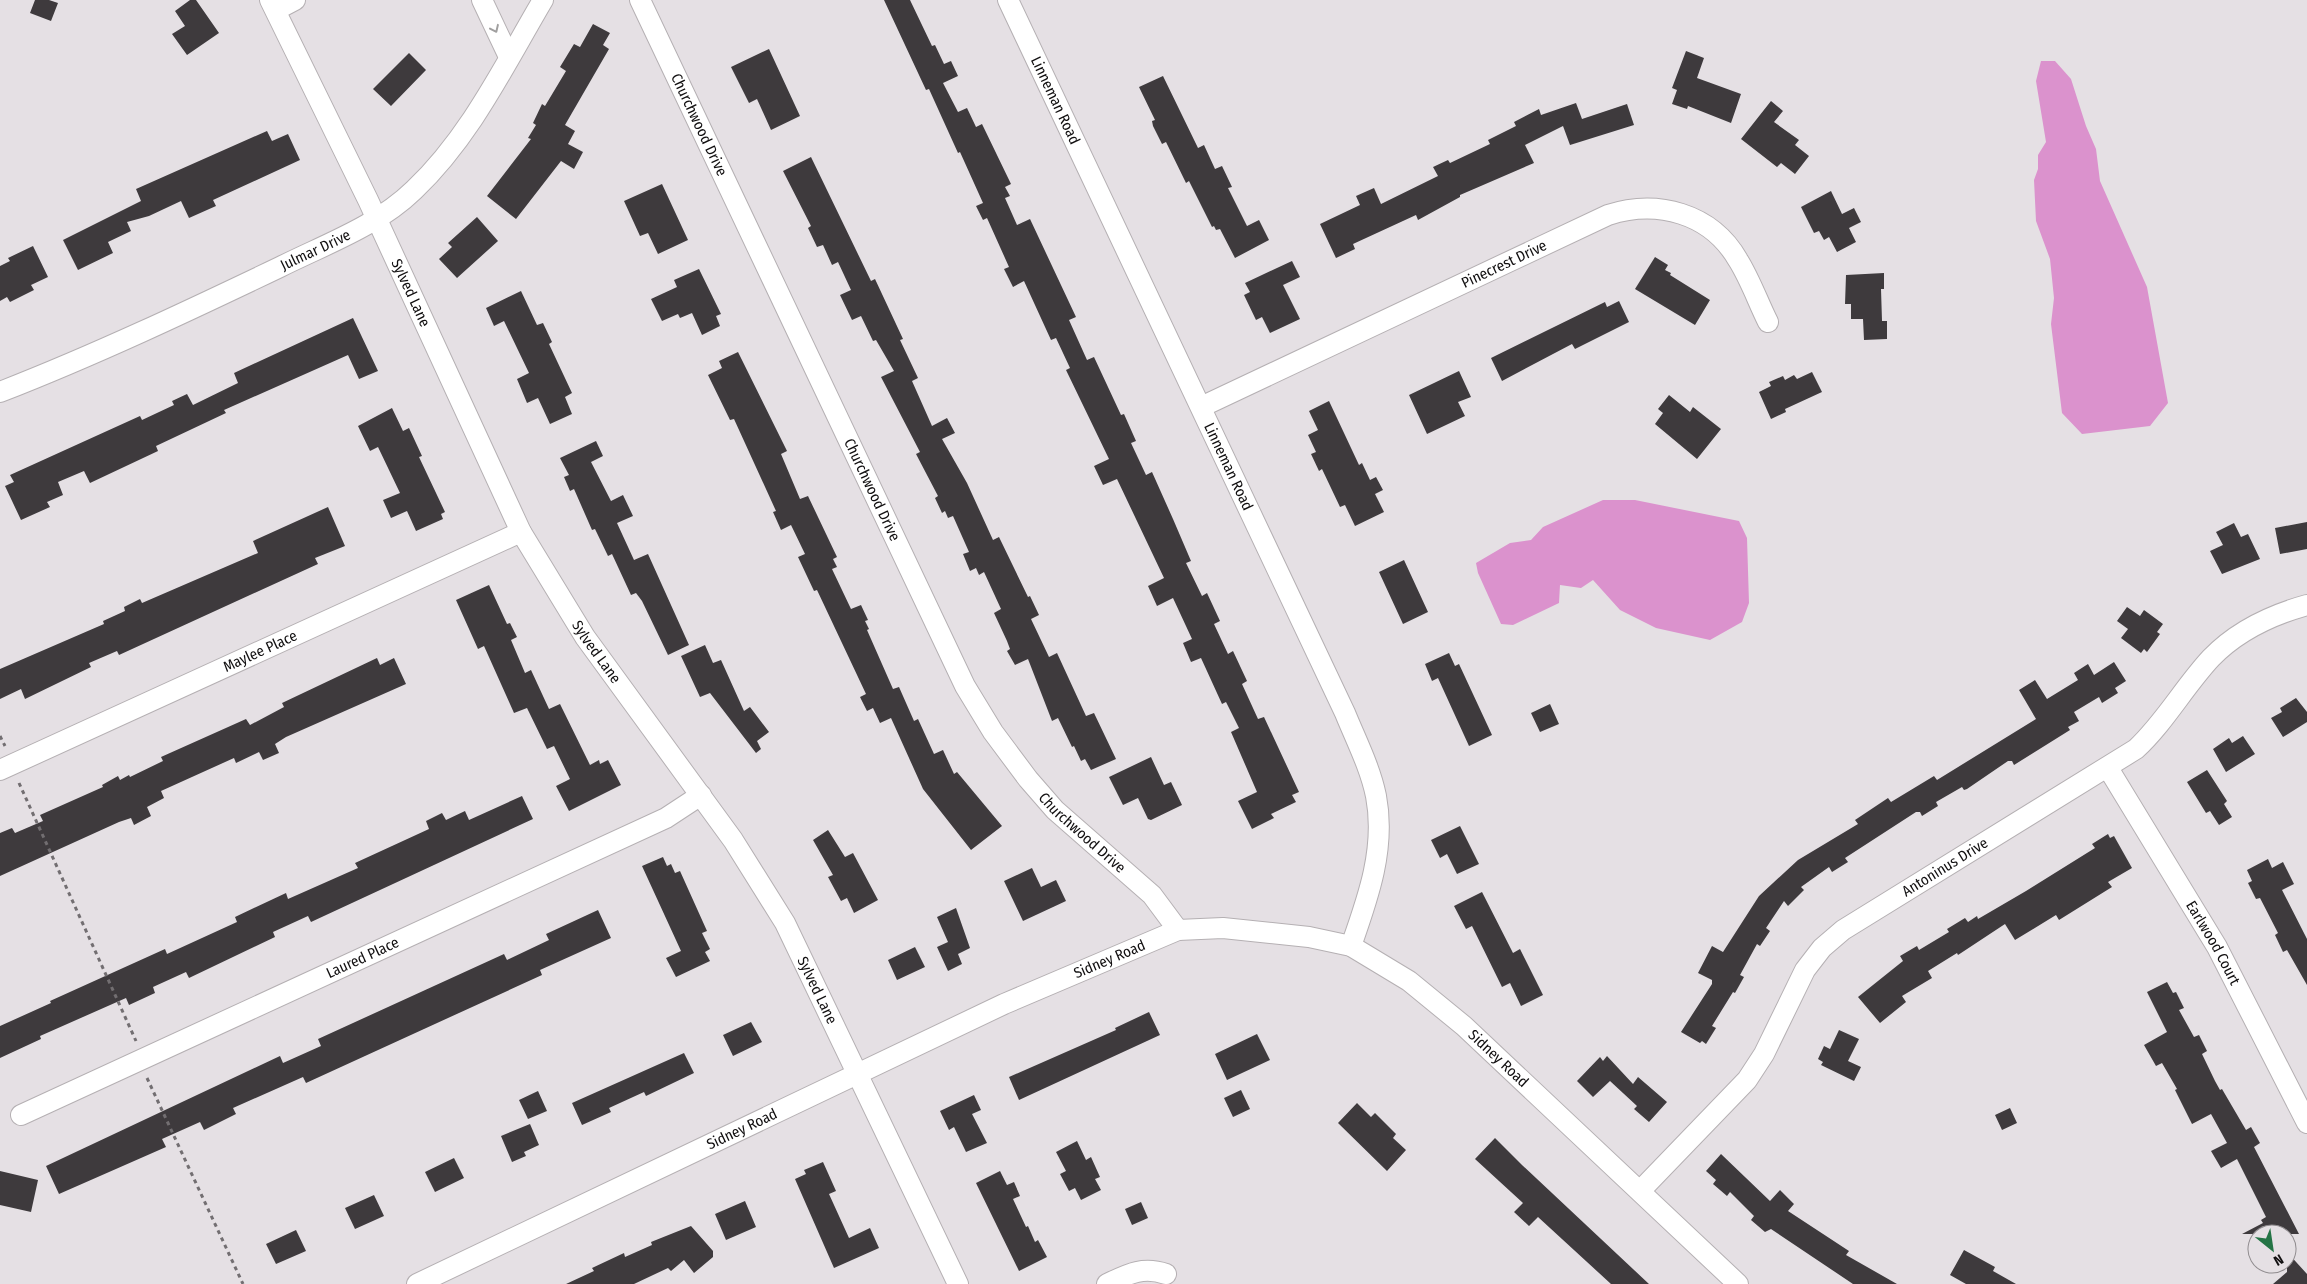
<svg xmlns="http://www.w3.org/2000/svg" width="2307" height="1284" font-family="'Fira Sans Condensed',sans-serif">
  <rect width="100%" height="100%" fill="#e5e0e4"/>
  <path fill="#db92cd" d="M2041 61H2055L2071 79 2086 126 2096 149 2100 181 2147 287 2168 403 2150 426 2082 434 2062 413 2051 324 2054 298 2050 259 2036 221 2034 180 2038 169V155L2046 142 2036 81Z
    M1603 500H1635L1739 521 1747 538 1749 603 1742 622 1710 640 1656 628 1620 610 1593 580 1581 588 1560 585 1559 603 1513 625 1501 624 1478 573 1476 563 1510 543 1531 540 1543 527Z"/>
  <path fill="#3e3a3d" d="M35 0H49L58 3 51 21 30 13Z
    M190 0H196L219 33 187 55 172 34 185 26 175 11Z
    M884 0H910L932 46 935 45 944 64 951 61 958 76 943 83 958 112 967 108 976 127 982 124 1011 184 1005 187 1010 196 1005 198 1017 225 1030 219 1076 317 1069 320 1087 360 1094 357 1121 415 1124 414 1136 441 1131 443 1146 475 1152 472 1173 519 1191 561 1186 563 1202 596 1207 593 1220 621 1214 624 1228 654 1233 651 1247 681 1242 684 1258 719 1264 717 1299 792 1292 795 1296 802 1271 814 1274 818 1252 829 1238 801 1257 792 1231 732 1239 728 1226 702 1222 704 1201 658 1191 662 1183 643 1192 639 1173 598 1157 606 1148 586 1164 578 1117 479 1103 485 1094 466 1109 459 1066 370 1070 368 1056 338 1051 340 1024 281 1013 287 1004 269 1009 267 987 218 983 220 976 206 983 203 960 152 958 153 929 89 926 90Z
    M593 24 610 33 603 45 609 49 565 125 575 131 568 144 583 152 574 169 561 161 516 219 487 196 531 139 528 138 536 125 533 123 542 104 545 106 566 71 560 67 574 44 580 47Z
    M769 49 800 116 771 130 757 99 749 103 731 67Z
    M1686 51 1704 58 1697 78 1741 94 1731 123 1688 106 1687 109 1672 104 1677 90 1672 88Z
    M409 53 426 70 391 106 373 89Z
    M1163 76 1198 148 1204 145 1215 169 1222 166 1232 187 1228 188 1247 226 1259 220 1269 240 1235 258 1220 229 1216 230 1214 226 1212 227 1189 181 1186 183 1166 142 1162 144 1153 126 1152 121 1155 120 1139 87Z
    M1771 101 1783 111 1774 122 1799 140 1795 145 1809 156 1795 174 1781 163 1777 167 1741 139Z
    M1576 103 1582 119 1627 104 1634 125 1570 145 1563 126 1525 145 1534 163 1460 195V197L1418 220 1416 215 1353 244 1355 249 1336 258 1320 224 1360 205 1356 196 1374 188 1381 204 1438 176 1433 167 1448 160 1450 163 1490 144 1488 140 1516 126 1514 122 1539 109 1541 115Z
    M267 131 272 141 288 134 300 160 213 200 216 206 189 218 181 201 149 216 127 222 131 231 108 242 113 253 78 270 63 240 141 201 136 189Z
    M811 157 871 281 875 279 903 339 900 340 918 378 912 381 932 426 947 418 955 433 942 439 967 483 993 540 999 537 1028 597 1030 596 1039 615 1031 619 1049 657 1057 653 1086 716 1094 713 1116 759 1091 770 1085 759 1081 761 1074 746 1072 747 1058 718 1052 721 1028 659 1015 665 1007 651 1010 649 1007 641 994 613 1001 609 984 572 979 575 976 568 970 571 963 554 969 552 953 516 948 518 945 511 942 513 935 498 938 496 916 454 920 452 881 377 894 371 876 340 873 341 861 316 852 320 840 295 851 290 838 262 832 265 823 245 817 247 808 228 811 226 783 171Z
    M662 184 688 240 658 254 648 233 640 236 624 201Z
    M1831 191 1842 214 1854 208 1861 222 1849 228 1856 242 1837 252 1829 237 1824 240 1819 231 1814 233 1801 207Z
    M477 217 498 241 457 278 439 259 452 247 448 243Z
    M33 246 48 277 31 285 34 290 10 302 7 297 0 301V266L10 261 8 258Z
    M1655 257 1668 265 1665 270 1671 273 1670 275 1710 300 1695 325 1635 289Z
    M1292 261 1300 277 1283 285 1300 319 1270 333 1262 317 1256 320 1244 295 1250 292 1245 283Z
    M699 269 721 314 716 316 720 326 702 335 692 313 680 318 678 314 662 321 651 299 677 287 674 280Z
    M1884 273V289H1881L1882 321H1887V339L1864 340 1863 319H1851V304H1845L1846 275Z
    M521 291 537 325 543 323 552 342 549 344 572 393 565 397 572 414 550 424 538 398 527 403 517 379 529 373 504 321 494 326 486 308Z
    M1619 301 1629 322 1575 349 1572 344 1502 381 1491 358 1605 302 1607 307Z
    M353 318 378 371 359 379 348 355 224 410 226 413 156 446 158 451 90 483 84 471 58 482 63 495 47 502 50 507 21 520 5 486 14 482 10 475 140 416 142 420 174 405 172 401 187 394 193 405 238 383 234 373Z
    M738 352 787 451 781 454 800 499 808 496 837 557 833 559 837 567 832 569 851 609 861 605 868 620 865 621 869 629 867 630 893 689 899 687 914 721 918 719 934 754 943 750 954 774 957 772 1002 826 971 850 923 789 891 718 880 723 873 708 867 711 860 697 866 694 817 590 814 591 798 557 805 554 791 525 781 530 773 512 776 511 734 419 730 420 708 375 722 368 719 361Z
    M1459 371 1471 397 1458 402 1465 416 1427 434 1409 395Z
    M1812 372 1822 392 1785 409 1786 412 1771 419 1759 392 1771 386 1769 382 1783 376 1785 380 1794 375 1797 379Z
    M1669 395 1690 412 1693 407 1721 429 1697 459 1655 424 1663 413 1658 409Z
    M1329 401 1359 465 1362 463 1370 480 1376 477 1383 490 1375 494 1384 512 1355 526 1345 505 1340 507 1322 469 1319 471 1311 454 1316 452 1308 435 1318 430 1309 411Z
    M392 408 403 431 409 428 422 456 419 457 445 512 441 514 443 519 416 531 407 511 391 518 383 500 400 493 378 447 370 451 358 426Z
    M596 441 603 456 591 462 611 501 623 495 633 516 617 523 634 560 648 554 689 645 668 655 642 601 636 593 631 595 612 554 608 556 595 529 592 530 574 489 570 491 564 477 569 475 560 458Z
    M328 507 345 546 315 558 318 564 119 655 117 651 89 663 91 667 25 699 21 689 0 699V669L104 624 103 621 125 611 124 607 140 599 142 603 258 553 253 541Z
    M2307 522V549L2280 554 2275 528Z
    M2234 523 2241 537 2248 534 2260 559 2222 574 2210 551 2223 545 2216 532Z
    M1404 560 1428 612 1403 624 1379 572Z
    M489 585 507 624 510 623 517 637 511 640 525 673 531 670 549 709 560 704 590 765 599 760 600 764 608 760 621 785 569 811 556 786 570 779 554 746 547 749 527 708 514 713 484 646 478 649 456 600Z
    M2127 607 2140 616 2144 610 2163 624 2157 632 2160 634 2147 652 2144 649 2141 653 2121 638 2128 629 2117 621Z
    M705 645 713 663 721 660 744 711 750 707 769 732 757 741 761 749 756 753 710 693 700 697 681 656Z
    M1449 653 1455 666 1459 664 1492 735 1469 746 1438 678 1432 681 1425 664Z
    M377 658 380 665 394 658 406 684 286 737 275 744 279 753 263 760 259 752 236 763 234 758 161 791 164 798 147 807 151 816 134 825 131 818 119 822 0 876V833L12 828 15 833 43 821 40 815 103 787 102 785 118 776 120 780 129 775 130 777 163 761 161 757 246 719 250 725 284 707 282 703Z
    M2114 662 2126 681 2115 688 2118 693 2102 703 2099 697 2074 712 2079 721 2068 727 2070 730 2014 765 2012 761H2008L1967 789 1964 790 1962 787 1936 802 1938 806 1922 816 1920 812H1916L1845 858 1848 862 1832 872 1829 867 1801 887 1804 890 1788 906 1784 901 1766 928 1770 931 1760 946 1757 944 1740 975 1744 977 1735 993 1733 992 1712 1026 1716 1028 1706 1044 1702 1041 1700 1043 1681 1032 1712 984V980L1698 973 1712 946 1723 952 1759 896 1798 860 1858 824 1855 820 1888 798 1891 802 1934 776 1937 780 2036 719 2019 690 2035 680 2047 699 2078 680 2074 673 2088 664 2094 675Z
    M2296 698 2307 712V722L2283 737 2271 718 2282 712 2280 708Z
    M1550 704 1559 724 1540 732 1531 713Z
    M2243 736 2255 754 2226 772 2213 749 2229 738 2232 743Z
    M1151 757 1164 785 1171 782 1182 805 1151 820 1148 819 1138 798 1123 805 1109 777Z
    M2207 770 2227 801 2224 804 2232 817 2219 825 2210 811 2206 813 2187 782Z
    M522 796 533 819 311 922 308 916 273 932 275 937 189 978 186 972 153 987 155 993 129 1005 126 998 40 1036 41 1039 0 1058V1026L51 1003 50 1001 165 949 167 954 237 922 235 917 286 893 288 899 358 868 355 863 429 829 426 821 442 813 446 820 465 811 469 820Z
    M1460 826 1479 864 1457 874 1447 854 1440 858 1431 840Z
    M828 830 845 857 853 853 878 900 854 913 847 898 841 901 828 877 833 875 813 840Z
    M2108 834 2110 838 2114 836 2132 868 2108 882 2112 887 2059 920 2056 915 2015 940 2005 924 1958 955 1957 953 1928 971 1932 978 1902 996 1906 1002 1880 1023 1858 997 1903 961 1900 956 1917 946 1919 950 1949 932 1947 929 1965 918 1968 922 1977 916 1978 919 2026 891 2095 848 2092 844Z
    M663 857 667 866 671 864 675 873 680 871 707 931 702 933 710 949 705 952 710 961 676 977 666 958 681 951 642 866Z
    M2268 859 2272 868 2283 862 2294 884 2282 890 2307 939V985L2287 950 2283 952 2275 935 2278 933 2260 898 2256 899 2248 883 2252 881 2247 870Z
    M1032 868 1041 887 1056 880 1066 901 1023 921 1004 881Z
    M1482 892 1513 953 1520 949 1543 995 1521 1006 1510 983 1502 987 1472 926 1466 929 1454 906Z
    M956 908 970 948 958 954 962 964 948 971 937 947 948 942 937 917Z
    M598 910 611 938 540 970 542 975 306 1083 303 1077 233 1108 236 1114 204 1130 200 1122 162 1139 166 1147 59 1194 46 1166 280 1056 283 1063 321 1046 318 1039 504 954 507 960 549 940 546 934Z
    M915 947 925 967 897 980 888 960Z
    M2167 982 2173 993 2176 992 2184 1008 2179 1010 2194 1037 2199 1035 2207 1051 2202 1054 2215 1081 2220 1090 2222 1089 2246 1130 2251 1127 2260 1143 2254 1147 2299 1234H2242L2263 1223 2261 1220 2266 1217 2237 1159 2221 1168 2211 1151 2227 1143 2211 1114 2192 1124 2175 1090 2177 1089 2162 1063 2156 1066 2144 1045 2167 1032 2147 992Z
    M1149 1012 1160 1035 1019 1100 1009 1077 1116 1030 1115 1028Z
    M751 1022 762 1042 733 1056 723 1035Z
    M1839 1030 1859 1039 1848 1061 1861 1067 1854 1081 1821 1065 1823 1062 1818 1059 1824 1046 1830 1049Z
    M1257 1034 1270 1060 1227 1080 1215 1054Z
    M684 1053 694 1073 646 1096 644 1092 609 1108 611 1112 582 1125 572 1103Z
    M1607 1056 1633 1084 1638 1077 1667 1102 1649 1122 1634 1109 1637 1106 1610 1081 1593 1097 1577 1081 1600 1057 1603 1061Z
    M1241 1090 1250 1109 1233 1117 1224 1098Z
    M538 1091 547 1111 528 1119 519 1100Z
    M974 1095 981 1110 972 1114 987 1143 966 1152 954 1127 949 1130 940 1111Z
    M1357 1103 1371 1117 1375 1113 1396 1134 1393 1138 1406 1150 1387 1171 1338 1123Z
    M2010 1108 2017 1123 2002 1130 1995 1115Z
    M530 1124 539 1145 524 1152 526 1156 512 1162 501 1136Z
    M1495 1138 1522 1165 1649 1284H1611L1538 1217 1529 1226 1514 1212 1523 1203 1475 1159Z
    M1077 1141 1086 1160 1091 1157 1100 1177 1095 1179 1101 1190 1081 1200 1075 1188 1069 1191 1060 1174 1066 1171 1056 1152Z
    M1721 1154 1770 1201 1780 1190 1794 1204 1788 1211 1849 1251 1846 1255 1897 1284H1853L1771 1229 1765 1232 1751 1220 1754 1216 1730 1192 1727 1196 1713 1184 1716 1180 1706 1171Z
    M454 1158 464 1178 435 1192 425 1172Z
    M823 1162 836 1191 829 1194 849 1238 870 1228 879 1248 834 1268 795 1179 806 1174 804 1170Z
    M0 1171 38 1180 31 1212 0 1205Z
    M1000 1171 1007 1185 1014 1182 1020 1196 1013 1199 1026 1227 1028 1226 1035 1242 1038 1240 1047 1257 1019 1271 976 1183Z
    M374 1195 384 1216 355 1229 345 1208Z
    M745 1201 756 1227 726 1240 715 1214Z
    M1141 1202 1148 1218 1132 1225 1125 1209Z
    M691 1226 713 1251V1257L694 1273 684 1260 671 1271 668 1268 634 1284H566L594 1271 592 1268 624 1253 625 1257 652 1245 651 1242Z
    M296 1230 306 1251 276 1264 266 1244Z
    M1964 1250 1995 1267 1993 1271 2016 1284H1966L1950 1275Z
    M2287 1252 2307 1274V1284H2273L2287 1272Z"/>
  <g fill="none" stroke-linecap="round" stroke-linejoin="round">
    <g stroke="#b5b0b3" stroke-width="22">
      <g id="minor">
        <path id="s1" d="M270 0 368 200 521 532 585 637 733 840 785 923 958 1284"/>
        <path d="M482 0 509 57"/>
        <path id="s2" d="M640 0 965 686 993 732 1028 779 1055 810 1152 895 1178 930"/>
        <path id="s3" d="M1008 0 1345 713C1356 740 1370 767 1376 796 1386 848 1368 898 1351 946"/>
        <path d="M276 10 295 0"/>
        <path id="s4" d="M0 392C95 355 188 311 280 267 326 244 377 226 414 190 470 137 504 66 543 0"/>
        <path id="s5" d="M1201 407 1608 215C1657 199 1711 213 1738 260 1750 279 1758 302 1768 322"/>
        <path id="s6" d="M2108 768 2217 947 2307 1123"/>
        <path id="s7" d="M0 770 521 532"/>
        <path id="s8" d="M21 1115 666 818 701 795"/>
        <path id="s9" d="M1640 1191 1747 1080 1764 1054 1805 970 1822 948 1843 930 2136 749C2165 722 2184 687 2211 658 2238 630 2271 615 2307 605"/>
        <path id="s10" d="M417 1284 1004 1004 1178 930 1223 928 1309 937 1351 946 1409 981 1464 1026 1738 1284"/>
        <path d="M1107 1284C1128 1274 1143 1266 1166 1274"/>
      </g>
    </g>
    <path stroke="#726e71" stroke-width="3" stroke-dasharray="4 4" stroke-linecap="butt" d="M0 736 5 746
      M19 783 136 1041
      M147 1078 243 1284"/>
    <use href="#minor" stroke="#fff" stroke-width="20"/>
  </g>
  <defs><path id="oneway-chevron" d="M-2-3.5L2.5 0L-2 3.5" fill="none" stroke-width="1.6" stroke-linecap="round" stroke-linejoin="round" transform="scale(1.25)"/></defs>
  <use stroke="#a09f9f" href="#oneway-chevron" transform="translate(495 29) rotate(65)"/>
  <g text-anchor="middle" stroke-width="5" stroke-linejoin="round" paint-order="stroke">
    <g font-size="15" fill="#110f10" stroke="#e5e0e4">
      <text dy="5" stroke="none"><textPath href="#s3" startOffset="111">Linneman Road</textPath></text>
      <text dy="5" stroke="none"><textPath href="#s2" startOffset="138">Churchwood Drive</textPath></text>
      <text dy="5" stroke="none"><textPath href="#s4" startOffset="346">Julmar Drive</textPath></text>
      <text dy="5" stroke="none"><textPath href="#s5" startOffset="335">Pinecrest Drive</textPath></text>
      <text dy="5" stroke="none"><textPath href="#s1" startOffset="325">Sylved Lane</textPath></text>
      <text dy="5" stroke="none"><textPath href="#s3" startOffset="516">Linneman Road</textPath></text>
      <text dy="5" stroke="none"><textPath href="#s2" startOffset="542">Churchwood Drive</textPath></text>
      <text dy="5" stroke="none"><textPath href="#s7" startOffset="286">Maylee Place</textPath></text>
      <text dy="5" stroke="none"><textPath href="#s1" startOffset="730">Sylved Lane</textPath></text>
      <text dy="5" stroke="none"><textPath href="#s2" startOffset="948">Churchwood Drive</textPath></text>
      <text dy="5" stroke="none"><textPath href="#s9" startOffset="454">Antoninus Drive</textPath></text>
      <text dy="5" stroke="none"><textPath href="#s6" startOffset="204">Earlwood Court</textPath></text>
      <text dy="5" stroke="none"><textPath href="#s8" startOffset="376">Laured Place</textPath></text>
      <text dy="5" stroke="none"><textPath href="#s10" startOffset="765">Sidney Road</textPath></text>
      <text dy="5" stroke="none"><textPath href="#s1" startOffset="1135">Sylved Lane</textPath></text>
      <text dy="5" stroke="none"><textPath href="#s10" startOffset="1200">Sidney Road</textPath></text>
      <text dy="5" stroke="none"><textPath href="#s10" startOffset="360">Sidney Road</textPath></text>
    </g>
  </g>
  <g transform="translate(2272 1249) rotate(150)"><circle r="24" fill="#e5e0e4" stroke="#908c8f"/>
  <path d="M0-4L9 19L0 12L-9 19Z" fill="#247445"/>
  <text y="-8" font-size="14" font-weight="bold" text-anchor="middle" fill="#110f10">N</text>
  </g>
</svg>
